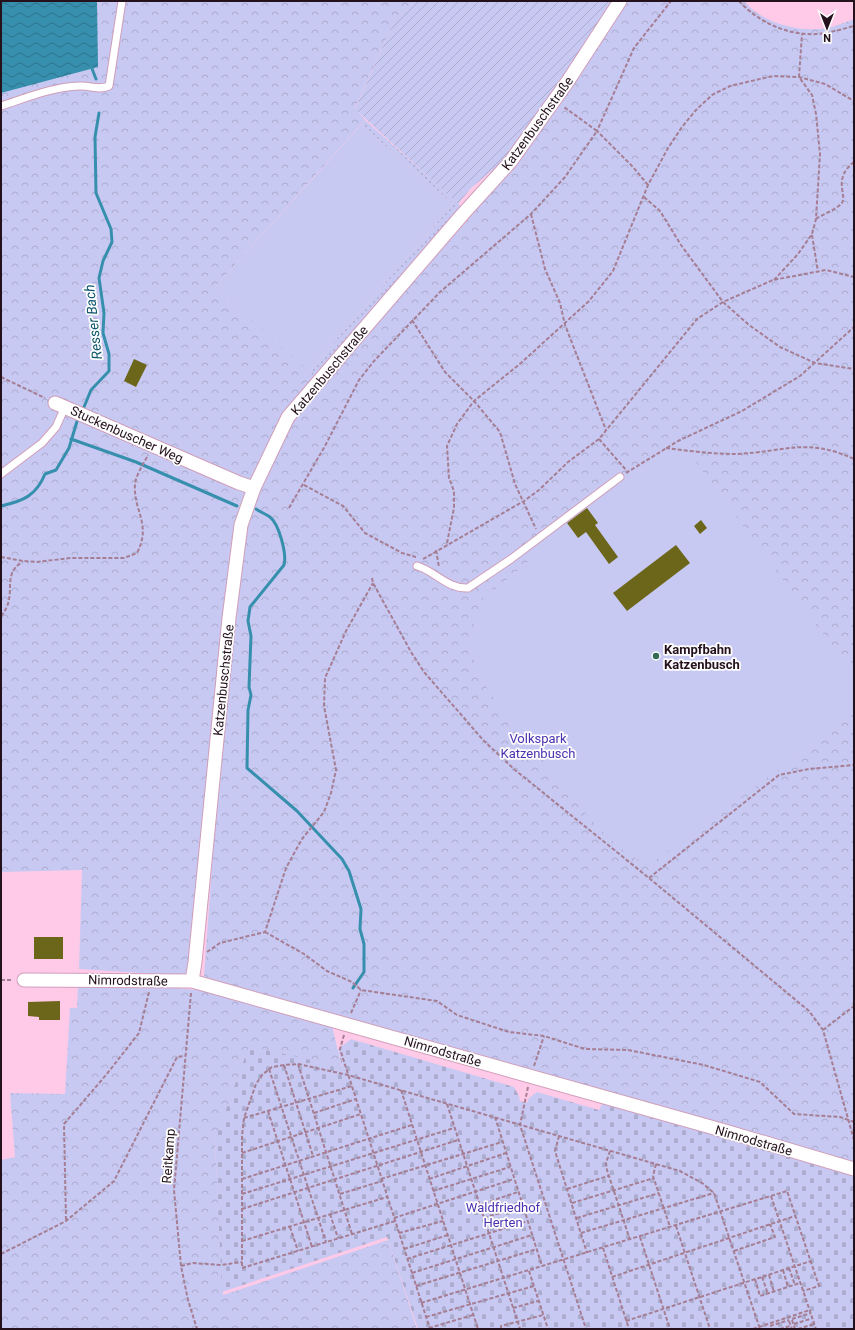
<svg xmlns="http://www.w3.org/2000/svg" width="855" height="1330" font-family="Roboto,sans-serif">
  <defs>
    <pattern id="grass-dots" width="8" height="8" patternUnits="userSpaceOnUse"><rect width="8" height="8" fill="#c8c9f2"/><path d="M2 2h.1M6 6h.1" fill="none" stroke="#acaccf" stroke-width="1.8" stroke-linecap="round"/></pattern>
    <pattern id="forest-crowns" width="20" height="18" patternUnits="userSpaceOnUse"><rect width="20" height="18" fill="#c8c9f2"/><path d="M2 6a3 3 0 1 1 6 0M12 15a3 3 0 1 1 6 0" fill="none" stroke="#acaccf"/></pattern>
    <pattern id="cemetery-stones" width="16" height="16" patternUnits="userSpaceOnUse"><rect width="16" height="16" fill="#c8c9f2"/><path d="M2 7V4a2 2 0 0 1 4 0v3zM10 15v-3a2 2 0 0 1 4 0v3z" fill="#acaccf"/></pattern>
    <pattern id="garden-furrows" width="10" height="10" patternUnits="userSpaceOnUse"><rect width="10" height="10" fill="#c8c9f2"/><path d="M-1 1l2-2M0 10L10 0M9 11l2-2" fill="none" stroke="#acaccf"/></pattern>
    <pattern id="water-waves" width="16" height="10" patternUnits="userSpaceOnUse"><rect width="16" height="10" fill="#378fae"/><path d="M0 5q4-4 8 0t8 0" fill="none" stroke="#2e738d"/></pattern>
  </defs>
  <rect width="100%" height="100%" fill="#ffcae7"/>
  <path fill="url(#grass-dots)" d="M365 120 462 207 316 375 309 371 453 204 361 125Z"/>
  <path fill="url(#forest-crowns)" d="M1 1H416L395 19 355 108 365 120 215 287 316 375 291 404 266 447 244 497 231 543 187 976 79 969 82 870 1 872Z
    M624 1H744C762 23 799 33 827 28 836 26 845 22 854 19V1163L204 977 218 781 242 547 261 484 294 419 345 357 467 221 517 161Z
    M78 986 179 988 205 991 332 1025 342 1069 215 1142 223 1295 388 1240 417 1329H1V1160L15 1157 10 1093 65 1094 70 1008H77Z"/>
  <path fill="url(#cemetery-stones)" d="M351 1039 514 1087 519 1096 520 1101 527 1103 529 1098 537 1092 599 1110 603 1102 854 1175V1329H418L387 1237 222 1292 215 1140 249 1046 342 1067 338 1049Z"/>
  <path fill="url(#garden-furrows)" d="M416 1H616L503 161 471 188 458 204 355 109 395 19Z"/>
  <path fill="#c8c9f2" d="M361 125 453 204 309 371 215 287Z
    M679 439 854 676V714L654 861C649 861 640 862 636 859 591 829 560 780 526 738 509 716 485 693 476 666 466 640 475 613 487 590L495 589 527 563 530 558 525 550Z"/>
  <path fill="url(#water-waves)" d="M1 1H97L98 67 1 93Z"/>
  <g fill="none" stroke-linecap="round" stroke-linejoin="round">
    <path stroke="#378fae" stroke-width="3" d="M91 66 96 79
      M84 407 91 390 109 371V354L103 333 104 313 99 278 103 261 112 242 111 229 96 193 95 137 99 113
      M71 439 136 462 237 506
      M1 506C23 501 36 496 45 474L56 470 69 448 78 418
      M256 509C260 512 266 514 270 517 279 524 287 554 284 565L250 607 248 621 251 636 249 687 251 695 248 710 247 768 297 811 342 859 349 871 361 909 360 929 364 944V972L353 988"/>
  </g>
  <path fill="#6c661a" d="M134 359 147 365 136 387 124 381Z
    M587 508 598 523 595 525 618 557 609 564 586 532 578 538 567 523Z
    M701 520 707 528 700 534 694 526Z
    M676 545 690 563 627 611 613 593Z
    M34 937H63V959H34Z
    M60 1001V1020H39V1017L28 1016V1002Z"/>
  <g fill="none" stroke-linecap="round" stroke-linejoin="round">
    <g stroke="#d09eba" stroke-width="9">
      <path id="service" d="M1 106C26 98 52 87 79 86 90 85 98 91 109 86L122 1
        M1 474 42 443 56 427 65 407
        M417 566C435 571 447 589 468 588L511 559 620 477"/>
    </g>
    <g stroke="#d09eba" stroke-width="15">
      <path id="minor" d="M55 403 239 483 254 488
        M24 980 192 981 725 1131 854 1169
        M192 981 195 962 229 618 241 525 254 488 288 417 462 215 511 161 568 81 620 1"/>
    </g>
    <path stroke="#a57e94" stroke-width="2" stroke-dasharray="4 2" stroke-linecap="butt" d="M739 1C758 22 788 36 817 34 830 33 842 29 854 26
      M648 185 633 167 597 131 634 48 671 1
      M644 197 660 211 681 245 723 302 749 325 780 347 815 363 854 369
      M531 214 545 269 560 303 565 325 606 430
      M816 219C823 214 835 210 841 204 849 196 831 180 854 162
      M812 235 818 272
      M774 280 798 254 812 234 816 219 820 154 816 114 812 95 799 77 802 34
      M412 320 445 372 474 401 500 432 515 484 536 529
      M1 377 45 398
      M599 439 627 471
      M666 448C689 451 714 454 737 454 784 452 806 437 854 459
      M626 473 678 441 742 411 800 376 854 327
      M304 485 343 506 365 533 402 553 416 557
      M289 508 325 446 359 380 374 361 440 292 531 214 565 177 597 131 564 107
      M447 543 454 508V491L449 478 447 446 457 424 474 401 521 363 589 301 613 271 648 185 668 148 682 127 696 110 712 95 730 86 773 76 799 77 825 84 854 101
      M436 550 439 567
      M1 557 23 561 37 562 70 558H124L137 553C152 524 133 511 135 484 136 475 144 463 148 455
      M423 559 524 501 539 490 568 462 599 439 697 319 723 302 773 280 826 270 854 277
      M372 578 373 583 411 652 424 672 484 741 515 770 649 878 809 1011 823 1030 854 1140
      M1 616C19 595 0 576 22 562
      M649 878 779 775 809 769 854 765
      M265 932 304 954 327 971 352 982 361 990 437 1001 457 1015 509 1032 544 1036 585 1049 628 1050 704 1065 760 1082 794 1114 840 1117 854 1122
      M207 952 220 943 265 932 286 868 302 839 324 812 331 793 336 770 324 706 325 678 346 631 373 583
      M1 980H13
      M191 993 174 1190 181 1266 188 1300 197 1329
      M351 1013 361 990
      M823 1030 854 1006
      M344 1035 340 1049 430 1329
      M298 1064 352 1234
      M284 1065 313 1156
      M534 1066 544 1036
      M269 1069 326 1242
      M528 1087 520 1125 586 1329
      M401 1090 478 1329
      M447 1104 520 1329
      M268 1111 312 1247
      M314 1113 356 1099
      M495 1117 542 1266
      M244 1118 352 1086
      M559 1136 555 1151 587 1253
      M610 1151 606 1163 607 1170 630 1240
      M242 1153 361 1114
      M656 1164 653 1176 670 1227
      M242 1179 412 1125
      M381 1179 502 1142
      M429 1179 506 1153
      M567 1189 608 1176
      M433 1191 510 1167
      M242 1194 454 1128
      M340 1194 382 1181
      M771 1196 816 1329
      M572 1203 654 1178
      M479 1205 518 1192
      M242 1209 458 1140
      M330 1214 338 1238
      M394 1218 514 1179
      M484 1218 522 1206
      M577 1218 659 1193
      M66 1220 64 1124 106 1075 139 1033 149 992
      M395 1221 242 1268V1136L244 1118 256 1084 262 1075 272 1067 284 1065 298 1064 348 1075 680 1171 702 1183 714 1193 760 1329
      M676 1226 710 1329
      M290 1227 298 1251
      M399 1233 443 1221
      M581 1233 714 1193
      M640 1237 670 1329
      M242 1241 387 1197
      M603 1248 629 1329
      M404 1249 448 1235
      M734 1251 775 1237 770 1224
      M1 1254 66 1221 114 1181 177 1057 185 1056
      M407 1259 528 1221
      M181 1266 193 1263 221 1265 242 1262
      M789 1268 795 1285
      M783 1270 788 1287
      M529 1271 548 1329
      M412 1273 532 1235
      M769 1275 774 1292
      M612 1277 795 1216
      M762 1277 768 1294
      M755 1279 760 1296 800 1283
      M416 1286 537 1249
      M421 1303 787 1191 819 1286 803 1291
      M513 1308 538 1301
      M426 1317 534 1286
      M792 1319 811 1313
      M792 1320 795 1329
      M626 1321 811 1261
      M789 1321 792 1329
      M794 1324 813 1318
      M770 1326 789 1320
      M429 1328 473 1315
      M501 1329V1326L543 1315
      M753 1329 810 1310
      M780 1329 790 1326
      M798 1329 814 1324"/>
    <use href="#service" stroke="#fff" stroke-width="7"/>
    <use href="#minor" stroke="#fff" stroke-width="13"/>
  </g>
  <circle fill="#336c54" stroke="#fdfdfd" stroke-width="1.5" cx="656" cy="656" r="4"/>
  <g text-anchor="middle" stroke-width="3.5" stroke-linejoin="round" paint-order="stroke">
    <g font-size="13" fill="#24111c" stroke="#fdfdfd">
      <text transform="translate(537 123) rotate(-54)" y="5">Katzenbuschstraße</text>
      <text transform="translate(329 370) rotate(-50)" y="5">Katzenbuschstraße</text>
      <text transform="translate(127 434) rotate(24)" y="5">Stuckenbuscher Weg</text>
      <text transform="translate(223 680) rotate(-84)" y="5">Katzenbuschstraße</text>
      <text transform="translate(128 980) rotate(1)" y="5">Nimrodstraße</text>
      <text transform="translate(443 1051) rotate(16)" y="5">Nimrodstraße</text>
      <text transform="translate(754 1140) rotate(16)" y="5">Nimrodstraße</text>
      <text transform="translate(168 1156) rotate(-86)" y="5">Reitkamp</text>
    </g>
    <g font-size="13" font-weight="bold" fill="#24111c" stroke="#fdfdfd" text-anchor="start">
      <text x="664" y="654">Kampfbahn<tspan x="664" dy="15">Katzenbusch</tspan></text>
    </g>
    <g font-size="13" fill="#4b32b0" stroke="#fdfdfd">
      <text x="538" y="743">Volkspark<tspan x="538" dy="15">Katzenbusch</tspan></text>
      <text x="503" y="1212">Waldfriedhof<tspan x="503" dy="15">Herten</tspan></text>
    </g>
    <g font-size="14" font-style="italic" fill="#0c566c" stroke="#fdfdfd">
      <text transform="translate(93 322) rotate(-96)" y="5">Resser Bach</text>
    </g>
  </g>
  <rect width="855" height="1330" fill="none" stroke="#24111c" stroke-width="4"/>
  <g transform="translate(827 28) rotate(180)" stroke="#fdfdfd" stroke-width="3" paint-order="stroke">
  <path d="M0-3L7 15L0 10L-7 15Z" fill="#24111c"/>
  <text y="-6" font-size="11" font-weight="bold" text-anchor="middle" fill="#24111c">N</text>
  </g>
</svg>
